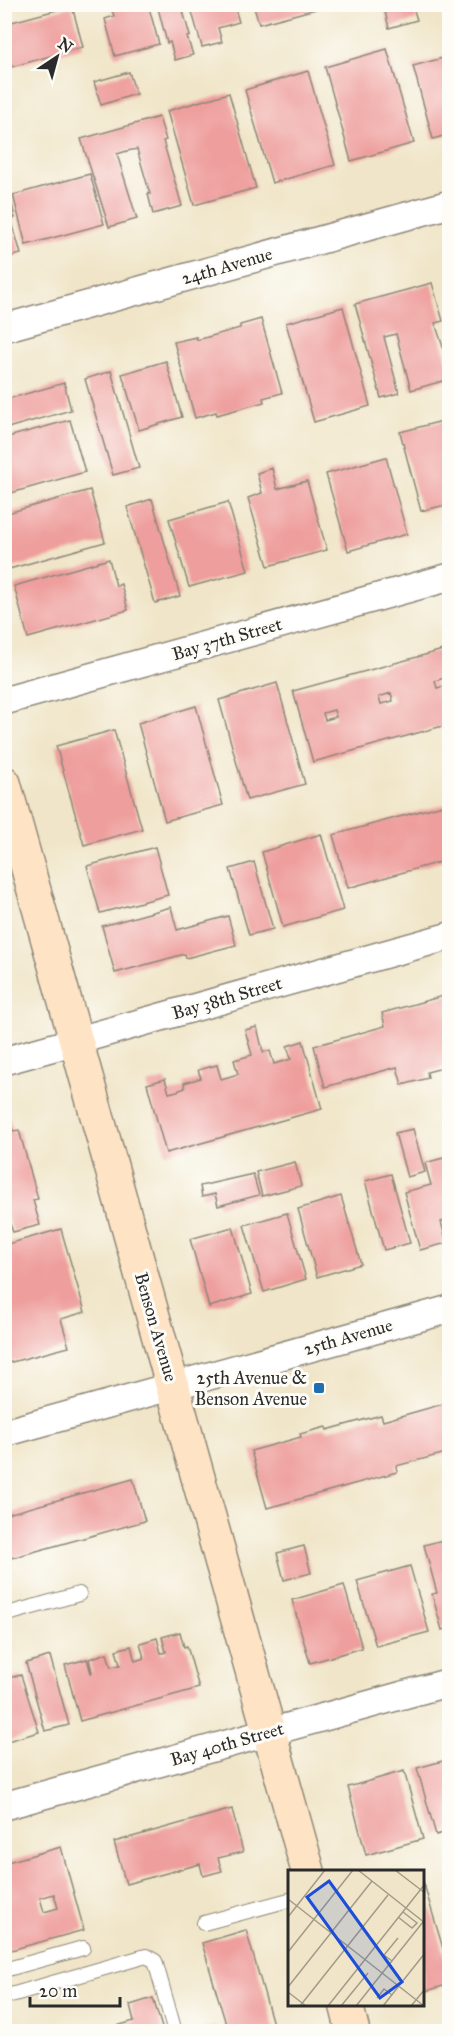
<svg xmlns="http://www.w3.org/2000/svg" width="454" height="2036" font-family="'IM FELL Great Primer',serif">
  <rect width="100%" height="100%" fill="#fdfcf7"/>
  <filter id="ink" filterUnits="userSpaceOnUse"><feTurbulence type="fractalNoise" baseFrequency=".0167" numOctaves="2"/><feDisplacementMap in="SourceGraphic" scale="12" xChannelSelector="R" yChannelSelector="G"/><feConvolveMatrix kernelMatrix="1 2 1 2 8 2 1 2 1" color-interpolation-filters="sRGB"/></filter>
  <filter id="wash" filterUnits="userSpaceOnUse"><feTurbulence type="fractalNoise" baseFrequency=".008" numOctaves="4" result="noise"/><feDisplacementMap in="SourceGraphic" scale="24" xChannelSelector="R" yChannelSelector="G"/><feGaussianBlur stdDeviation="1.35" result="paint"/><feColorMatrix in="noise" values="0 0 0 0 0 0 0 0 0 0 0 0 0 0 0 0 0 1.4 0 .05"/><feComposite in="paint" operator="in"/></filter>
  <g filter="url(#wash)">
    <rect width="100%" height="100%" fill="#f0e5c8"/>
    <g id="blocks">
      <path fill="#ee9e9c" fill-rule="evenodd" d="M110 4H148L159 44 115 56 105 19 114 16Z
        M157 4H181L190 36 187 37 193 55 175 60 170 42 167 43Z
        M253 4H315L316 9 259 24Z
        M383 4H412L417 20 389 28Z
        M190 5H234L239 22 218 28 222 42 202 47Z
        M72 6 83 47 11 67 4 42V24Z
        M387 49 414 143 351 161 325 67Z
        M450 56V134L433 139 413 66Z
        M308 71 335 165 272 183 245 90Z
        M129 72 136 94 101 105 94 82Z
        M229 93 256 188 194 205 167 111Z
        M159 117 166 140 163 141 182 206 153 214 148 194H150L137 149 127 151 117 154 137 219 109 227 81 139Z
        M90 174 104 224 26 245 13 195Z
        M10 196 15 218 4 221V197Z
        M12 222 21 254 4 258V224Z
        M432 283 443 321 435 323 450 368V379L411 390 396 334 384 337 399 393 381 398 355 304Z
        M343 307 370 406 314 422 286 323Z
        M261 319 282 393 263 398 264 402 217 415 216 412 195 418 174 342 196 337 197 340 240 328V325Z
        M166 361 182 417 139 430 122 374Z
        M111 371 139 468 113 475 85 379Z
        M64 383 71 410 4 429V400Z
        M450 419V504L421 511 400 432Z
        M70 420 85 472 4 495V438Z
        M386 457 407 534 348 551 326 474Z
        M272 468 277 489 307 481 327 550 268 566 248 498 262 493 257 473Z
        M90 490 105 542 9 569 4 552V514Z
        M152 499 180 596 155 603 127 507Z
        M228 502 248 571 189 587 169 519Z
        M109 559 116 586 121 584 128 610 28 638 14 586Z
        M450 648V724L313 762 293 691ZM447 677 448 685 437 688 435 681ZM391 693 393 701 381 704 379 697ZM334 710 336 717 325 720 323 713Z
        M277 683 305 784 247 800 219 700Z
        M196 706 223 805 165 821 138 723Z
        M114 730 142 829 84 845 56 746Z
        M450 803V859L348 888 333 835Z
        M321 834 343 910 283 927 262 852Z
        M155 847 168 895 100 913 87 866Z
        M254 862 273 929 249 935 230 869Z
        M171 907 177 930 228 916 236 945 186 958 185 954 115 973 102 926Z
        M450 994V1066L427 1072 428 1078 402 1085 397 1067 325 1087 314 1046 385 1026 382 1013Z
        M257 1027 263 1052 270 1051 274 1064 291 1059 287 1046 303 1041 322 1109 166 1153 147 1084 165 1079 169 1093 177 1091 185 1088 184 1083 201 1078 198 1070 217 1065 221 1079 238 1074 234 1060 252 1055 245 1030Z
        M9 1118 13 1131 19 1130 38 1199 33 1200 40 1225 13 1232 4 1208V1119Z
        M413 1129 425 1172 407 1177 395 1133Z
        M447 1157 450 1164V1219L441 1222 447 1243 420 1250 404 1192 431 1185 425 1163Z
        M295 1162 301 1186 262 1196 256 1172Z
        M253 1174 259 1195 218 1206 215 1194 202 1197 200 1186Z
        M391 1174 410 1243 384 1250 365 1181Z
        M341 1196 361 1264 317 1277 298 1209Z
        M287 1213 306 1279 264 1292 244 1225Z
        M233 1227 252 1294 209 1307 190 1239Z
        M61 1229 85 1312 61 1319 69 1347 4 1364V1245Z
        M450 1402V1452L396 1466 397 1472 267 1508 251 1451 301 1437 300 1434 326 1427 327 1430 381 1415 383 1421Z
        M133 1479 145 1521 4 1560V1515Z
        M450 1538V1628L442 1630 432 1594 437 1593 424 1545Z
        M304 1546 311 1573 284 1580 277 1553Z
        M410 1566 429 1632 376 1646 357 1581Z
        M344 1585 362 1648 310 1663 292 1600Z
        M180 1632 184 1647 187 1646 199 1688 80 1721 65 1665 87 1659 91 1673 92 1672 89 1659 107 1653 111 1667 120 1665 116 1650 131 1646 135 1661 144 1658 140 1643 157 1638 161 1653H163L166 1652 162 1637Z
        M50 1656 69 1725 45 1731 26 1663Z
        M21 1675 39 1732 4 1742V1696L8 1695 4 1679Z
        M450 1759V1831L436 1835 417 1768Z
        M404 1771 423 1839 366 1855 348 1787Z
        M232 1809 243 1852 218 1858 222 1871 203 1876 200 1864 126 1884 114 1842Z
        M61 1847 84 1930 4 1952V1863ZM54 1894 58 1908 44 1912 40 1898Z
        M423 1881 450 1972V1984L423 1992Z
        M246 1930 261 1982 275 2031H228L202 1943Z
        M153 1998 163 2031H99L134 2021 130 2005Z
        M215 2026 216 2031H197Z"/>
    </g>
  </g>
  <g filter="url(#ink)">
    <use href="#blocks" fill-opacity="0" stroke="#8e887a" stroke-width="1.5"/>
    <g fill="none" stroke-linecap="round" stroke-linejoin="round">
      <g stroke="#8e887a" stroke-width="16">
        <path id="lane" d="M4 1615 79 1594
          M204 1923 289 1900
          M4 1970 83 1948
          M4 1997 146 1956 155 1961 175 2032"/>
      </g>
      <g stroke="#8e887a" stroke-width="30">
        <path id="street" d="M4 328 450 204
          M4 701 450 577
          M4 1061 450 936
          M4 1433 450 1309
          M4 1806 450 1682"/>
      </g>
      <g stroke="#8e887a" stroke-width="36">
        <path id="secondary" d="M4 783 308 1871
          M346 2004 353 2032"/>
      </g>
      <use href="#lane" stroke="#fff" stroke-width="14"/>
      <use href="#street" stroke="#fff" stroke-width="27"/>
      <use href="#secondary" stroke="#fee4c5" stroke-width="33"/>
    </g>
  </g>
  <rect fill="#1f6fb2" stroke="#fdfcf7" stroke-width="2" x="313" y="1382" width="12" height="12" rx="3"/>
  <g text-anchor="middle" stroke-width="6" stroke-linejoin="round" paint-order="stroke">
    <g font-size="18" fill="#2b2b2b" stroke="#fdfcf7">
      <text transform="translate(227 266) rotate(-16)" y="6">24th Avenue</text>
      <text transform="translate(227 639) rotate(-16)" y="6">Bay 37th Street</text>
      <text transform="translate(227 998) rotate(-16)" y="6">Bay 38th Street</text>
      <text transform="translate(156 1327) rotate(74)" y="6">Benson Avenue</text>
      <text transform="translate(348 1337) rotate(-16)" y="6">25th Avenue</text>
      <text transform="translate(227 1744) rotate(-16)" y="6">Bay 40th Street</text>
    </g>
    <g font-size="18" fill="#2b2b2b" stroke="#fdfcf7" text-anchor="end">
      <text x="307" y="1384">25th Avenue &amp;<tspan x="307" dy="21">Benson Avenue</tspan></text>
    </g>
  </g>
  <g transform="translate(288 1870)">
    <rect width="136" height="136" fill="#f0e5c8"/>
    <path fill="none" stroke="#a19b89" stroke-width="1.5" d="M70 0 137 53M107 0 137 23M0 29 136 136M0 47 37 0M110 47 124 58 129 53 115 42M0 82 65 0M104 91 96 85 110 68M0 117 84 11M0 122 18 136M89 128 96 119 104 125M12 136 100 25M40 136 137 14M53 136 80 103M68 136 135 52M95 136 137 83M123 136 137 119"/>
    <path fill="#1d4ed8" fill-opacity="0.15" stroke="#1d4ed8" stroke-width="3" d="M41 11 114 112 92 128 19 27Z"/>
    <rect width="136" height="136" fill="none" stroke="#2b2b2b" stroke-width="3"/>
  </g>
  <rect width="454" height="2036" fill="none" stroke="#fdfcf7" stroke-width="24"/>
  <g transform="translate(57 57) rotate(36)" stroke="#fdfcf7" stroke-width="4.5" paint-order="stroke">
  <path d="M0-4.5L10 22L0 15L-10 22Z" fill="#2b2b2b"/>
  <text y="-9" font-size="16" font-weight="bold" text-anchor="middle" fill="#2b2b2b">N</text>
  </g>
  <path d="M30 1997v9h90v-9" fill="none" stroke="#2b2b2b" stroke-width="3"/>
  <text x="39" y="1997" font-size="18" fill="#2b2b2b" stroke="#fdfcf7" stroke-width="4.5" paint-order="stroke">20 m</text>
</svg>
